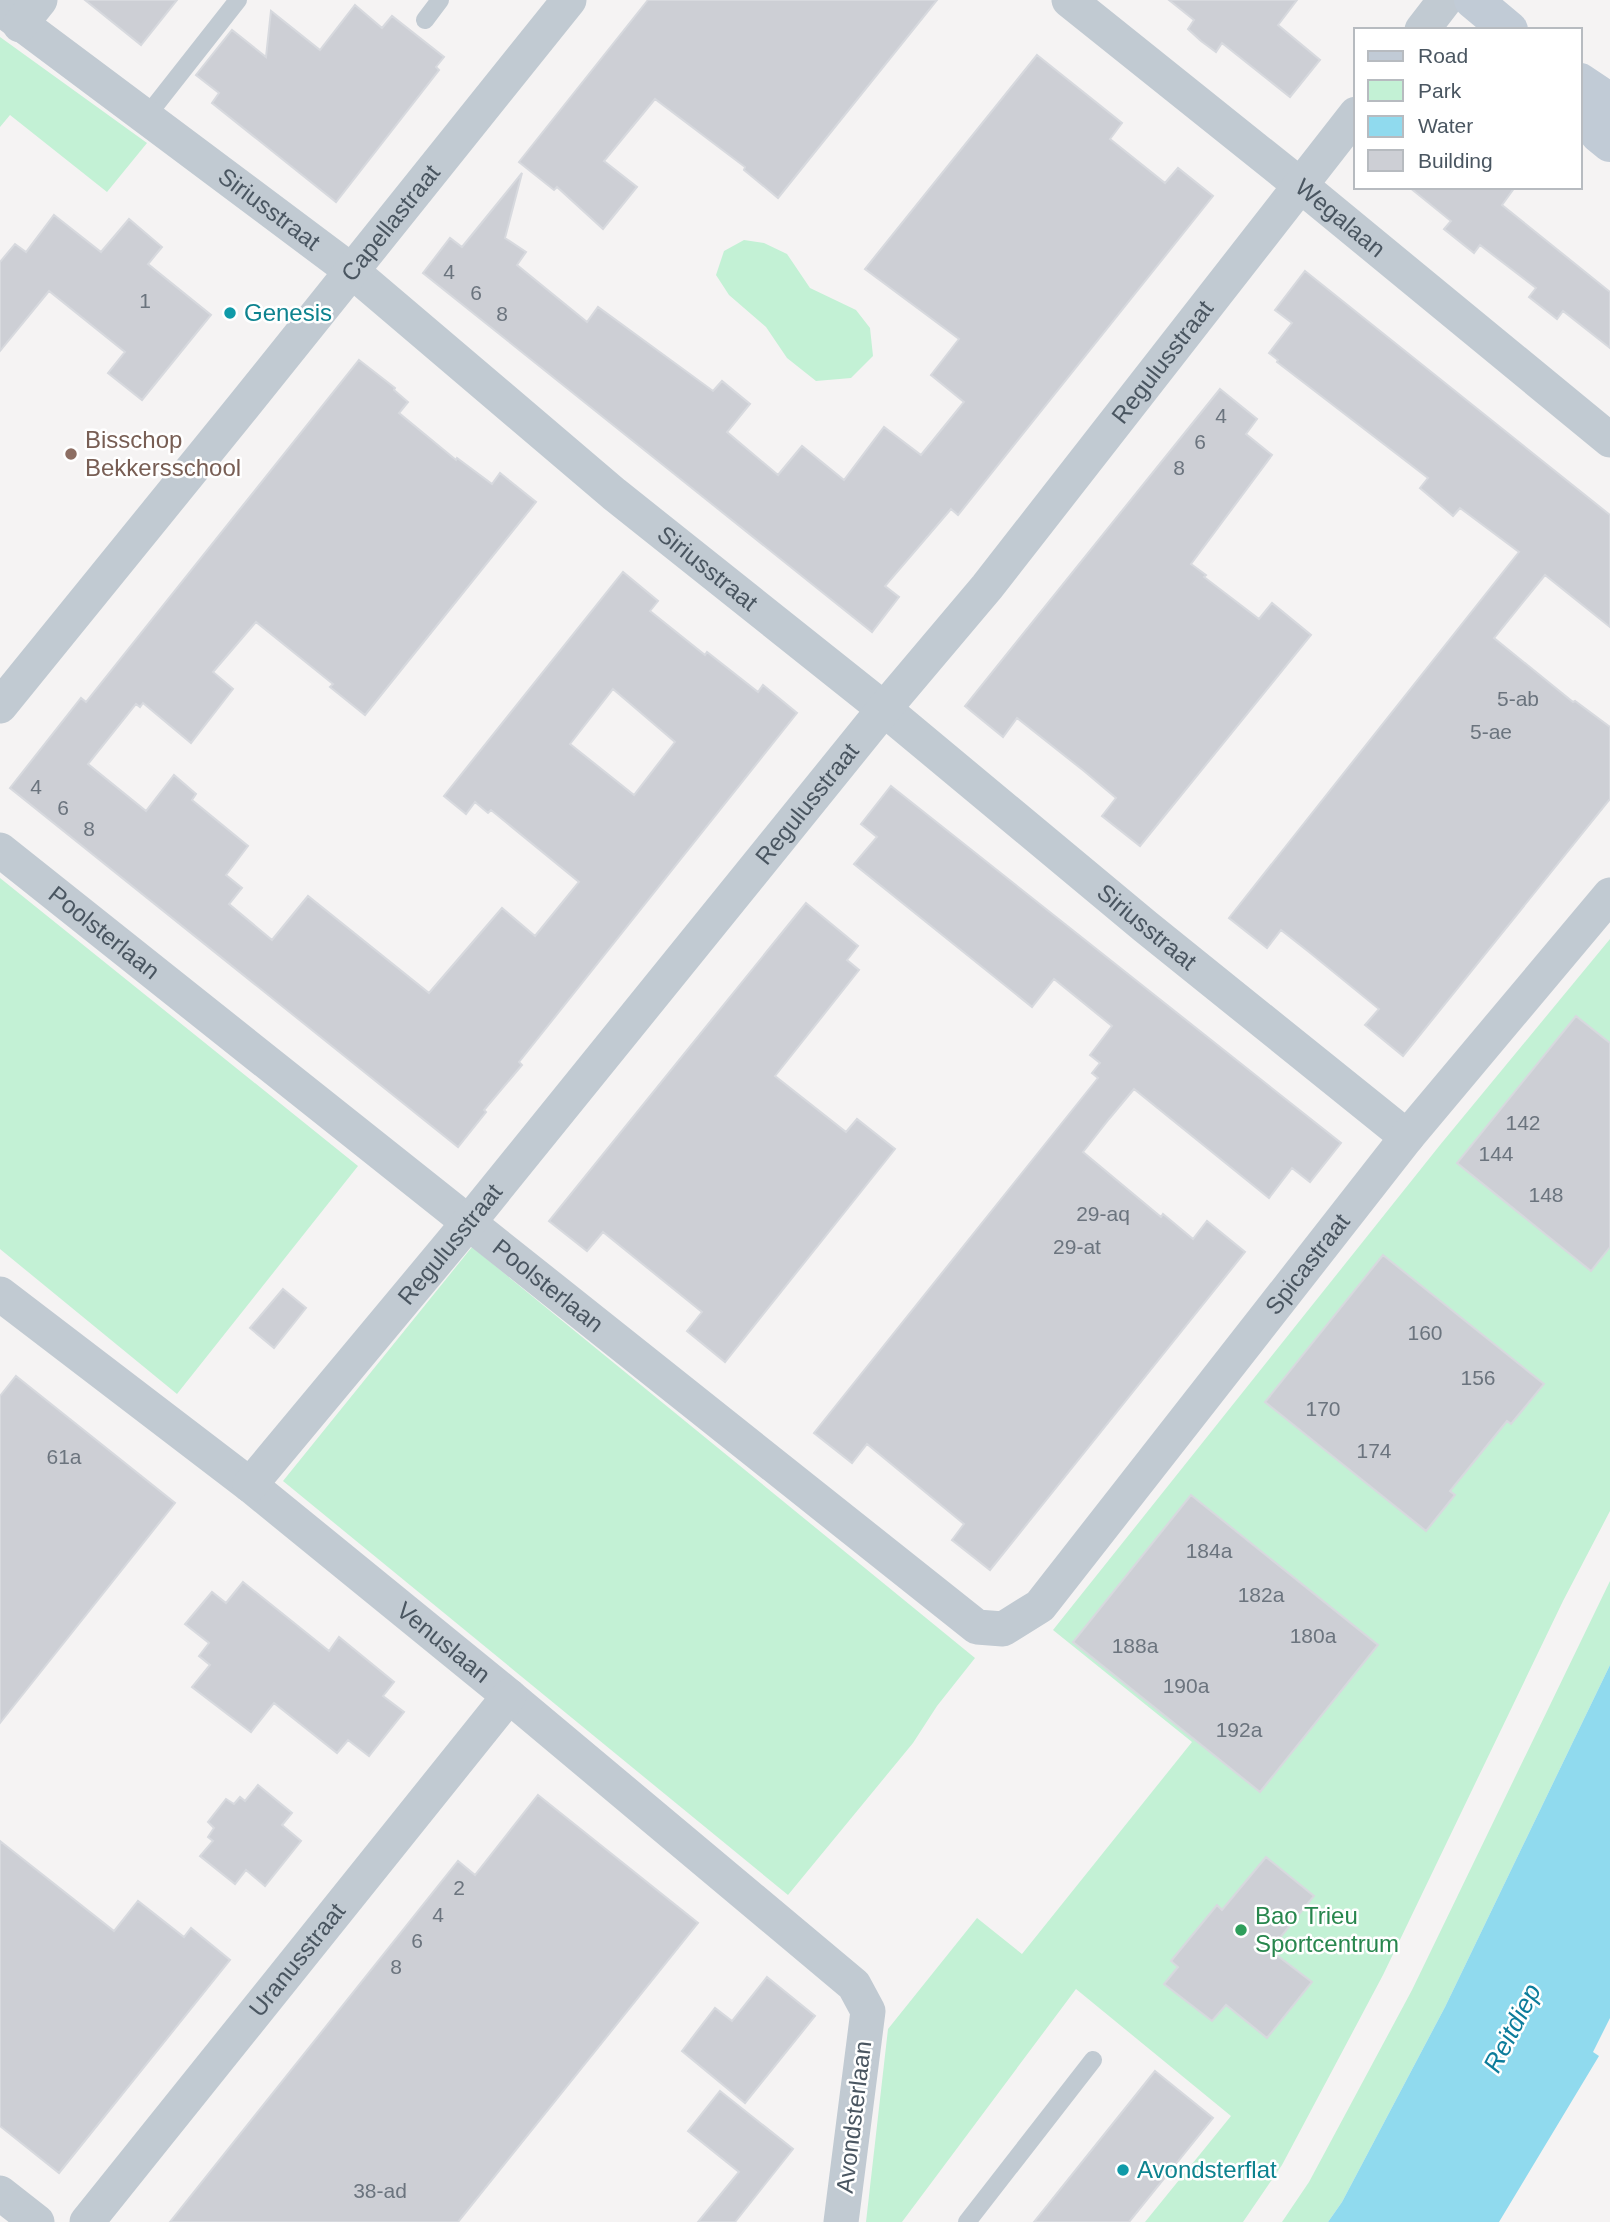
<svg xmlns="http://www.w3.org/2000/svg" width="1610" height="2222" font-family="Helvetica,sans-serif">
  <rect width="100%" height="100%" fill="#f5f3f3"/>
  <path fill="#c3f1d5" d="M0 37 147 143 107 192 10 115 0 127Z
    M744 240 764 243 787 254 810 288 856 310 870 328 873 356 851 378 816 381 787 358 766 327 729 295 716 275 724 251Z
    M0 878 358 1166 177 1394 0 1249Z
    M1610 939V1511L1563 1601 1383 1975 1282 2165 1243 2222H1145L1231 2116 1076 1989 902 2222H866L888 2029 977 1918 1022 1954 1192 1742 1053 1630 1440 1145Z
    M472 1247 975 1658 937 1706 913 1743 788 1895 283 1481Z
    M1610 1581V1665L1445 2007 1342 2202 1328 2222H1282L1309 2182 1412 1990Z"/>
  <path fill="#90daee" d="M1610 1665V2018L1593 2052 1599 2056 1499 2222H1328L1342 2202 1445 2007Z"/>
  <path fill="#cdcfd5" stroke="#d7d9de" stroke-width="2" fill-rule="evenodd" d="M85 0H177L141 45Z
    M648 0H937L778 198 744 170 745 167 655 99 604 161 637 187 603 229 557 187 554 190 519 162Z
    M1169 0H1297L1278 25 1320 60 1290 97 1222 43 1216 52 1201 41 1188 29 1194 20Z
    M355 5 382 28 392 16 444 57 436 67 439 70 336 202 212 103 219 93 196 75 232 30 266 57 271 11 320 50Z
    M1037 55 1122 123 1110 139 1165 183 1178 168 1213 196 958 515 951 509 885 586 899 597 872 632 423 273 450 238 462 247 522 173 505 238 526 252 517 265 587 322 598 307 713 391 722 381 750 404 727 432 778 475 802 446 844 480 884 427 921 455 964 402 931 375 959 339 865 269Z
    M1409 187H1515L1502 205 1610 292V348L1563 311 1557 319 1529 297 1536 288 1480 245 1474 253 1444 229 1451 221Z
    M54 215 101 252 129 219 162 247 148 264 211 315 142 400 108 373 125 352 49 291 0 351V262L15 244 26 252Z
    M1305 271 1610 515V627L1545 575 1494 638 1573 702 1575 701 1610 727V799L1403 1056 1365 1025 1379 1009 1309 952 1281 930 1267 948 1229 918 1519 552 1460 508 1453 516 1420 488 1428 478 1277 362 1278 360 1269 353 1292 323 1275 310Z
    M359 360 395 388 394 390 408 402 399 413 456 460 457 458 492 484 500 473 536 502 365 715 330 687 333 684 256 622 213 672 233 689 191 743 143 703 140 707 136 704 88 764 146 811 174 775 196 794 192 800 248 846 226 875 242 888 229 904 272 940 308 896 429 993 502 908 535 936 579 882 491 810 488 813 475 802 466 814 444 796 623 572 658 601 650 611 705 655 707 652 758 692 763 685 797 713 519 1062 522 1065 484 1110 486 1112 458 1147 10 788 81 698 86 702ZM613 689 675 742 634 795 570 744Z
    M1220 389 1257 419 1246 434 1272 455 1191 564 1206 575 1204 577 1259 619 1272 603 1311 635 1140 846 1102 816 1116 798 1084 771 1017 718 1003 737 965 706Z
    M891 786 1341 1143 1310 1182 1292 1168 1269 1198 1134 1089 1109 1119 1083 1152 1161 1217 1163 1214 1193 1239 1207 1221 1245 1252 990 1570 952 1540 964 1524 867 1444 852 1463 814 1433 1098 1078 1092 1073 1100 1063 1090 1055 1112 1026 1054 979 1032 1007 854 864 877 837 861 824Z
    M806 903 858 946 847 960 859 970 775 1076 846 1132 857 1119 895 1149 725 1362 687 1331 702 1312 603 1232 587 1251 549 1221Z
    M1576 1016 1610 1043V1247L1591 1271 1457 1163Z
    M1383 1255 1544 1384 1511 1424 1507 1421 1450 1491 1455 1495 1426 1531 1265 1402Z
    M283 1289 306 1308 274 1348 250 1328Z
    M16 1376 175 1503 0 1723V1396Z
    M1191 1495 1378 1645 1260 1792 1073 1642Z
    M243 1582 329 1651 339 1637 394 1682 383 1696 404 1712 369 1756 348 1740 337 1753 274 1703 251 1732 192 1687 210 1665 199 1656 209 1643 185 1624 212 1592 226 1603Z
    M258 1785 292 1813 282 1825 301 1841 265 1886 246 1870 235 1884 200 1856 213 1841 208 1837 214 1828 208 1822 226 1799 234 1804 240 1797 245 1801Z
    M538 1795 698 1923 458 2222H170L458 1861 475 1875Z
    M0 1841 114 1931 138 1901 184 1937 191 1928 230 1960 59 2173 0 2126Z
    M1266 1857 1314 1896 1270 1950 1312 1982 1267 2038 1226 2005 1212 2021 1164 1984 1178 1967 1171 1961 1217 1905 1222 1910Z
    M767 1977 815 2016 745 2103 682 2051 715 2008 732 2021Z
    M1155 2071 1213 2118 1129 2222H1034Z
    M720 2091 793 2149 735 2222H698L739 2172 688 2131Z"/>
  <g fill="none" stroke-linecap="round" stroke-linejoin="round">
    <path stroke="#c1cad2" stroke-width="18" d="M425 20 440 0
      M146 117 238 0
      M967 2222 1093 2060"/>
    <g stroke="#c1cad2" stroke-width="35">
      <path id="s1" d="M1069 0 1300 185 1610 440"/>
      <path id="s2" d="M0 8 353 272 614 494 884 709 1146 927 1407 1137"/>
      <path d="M20 25 40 0"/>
      <path d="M1422 30 1445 0"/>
      <path id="s3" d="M0 706C191 472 381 236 569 0"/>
      <path id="s4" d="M0 850 977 1627 1003 1629 1040 1606 1407 1137 1610 895"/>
      <path id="s5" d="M0 1294 250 1485 509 1696 854 1985 868 2011 841 2222"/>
      <path id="s6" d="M250 1485 469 1222 884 709 987 587 1356 114"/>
      <path d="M0 2193 37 2222"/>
      <path id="s7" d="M87 2222 509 1696"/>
    </g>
    <path stroke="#c1cbd6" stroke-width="38" d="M1473 0 1509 30
      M1580 82 1610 102
      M1580 109 1599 134 1610 143"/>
  </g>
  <g fill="#0f9aa8" stroke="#fff" stroke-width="2.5">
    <circle cx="230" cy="313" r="7"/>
    <circle cx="1123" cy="2170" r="7"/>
  </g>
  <circle fill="#8d6e63" stroke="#fff" stroke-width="2.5" cx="71" cy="454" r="7"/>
  <circle fill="#2e9e5b" stroke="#fff" stroke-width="2.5" cx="1241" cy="1930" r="7"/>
  <g text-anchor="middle" stroke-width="5" stroke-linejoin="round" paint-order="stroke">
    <g font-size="21" fill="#6b747e">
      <text x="449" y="279">4</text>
      <text x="476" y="300">6</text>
      <text x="145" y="308">1</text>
      <text x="502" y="321">8</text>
      <text x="1221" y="423">4</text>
      <text x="1200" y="449">6</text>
      <text x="1179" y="475">8</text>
      <text x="1518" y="706">5-ab</text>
      <text x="1491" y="739">5-ae</text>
      <text x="36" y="794">4</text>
      <text x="63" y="815">6</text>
      <text x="89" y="836">8</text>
      <text x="1523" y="1130">142</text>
      <text x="1496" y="1161">144</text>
      <text x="1546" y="1202">148</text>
      <text x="1103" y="1221">29-aq</text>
      <text x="1077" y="1254">29-at</text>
      <text x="1425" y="1340">160</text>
      <text x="1478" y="1385">156</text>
      <text x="1323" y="1416">170</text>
      <text x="1374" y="1458">174</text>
      <text x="64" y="1464">61a</text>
      <text x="1209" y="1558">184a</text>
      <text x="1261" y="1602">182a</text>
      <text x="1313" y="1643">180a</text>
      <text x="1135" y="1653">188a</text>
      <text x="1186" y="1693">190a</text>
      <text x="1239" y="1737">192a</text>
      <text x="459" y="1895">2</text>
      <text x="438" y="1922">4</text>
      <text x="417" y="1948">6</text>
      <text x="396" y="1974">8</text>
      <text x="380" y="2198">38-ad</text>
    </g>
    <g font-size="24" fill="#4a5661" stroke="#fff">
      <text dy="8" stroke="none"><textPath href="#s2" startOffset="336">Siriusstraat</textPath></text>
      <text dy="8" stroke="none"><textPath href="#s1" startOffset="348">Wegalaan</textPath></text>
      <text dy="8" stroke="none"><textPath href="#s3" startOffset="621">Capellastraat</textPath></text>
      <text dy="8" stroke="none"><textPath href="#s6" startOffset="1447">Regulusstraat</textPath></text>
      <text dy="8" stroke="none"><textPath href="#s2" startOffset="903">Siriusstraat</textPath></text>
      <text dy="8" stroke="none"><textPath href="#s6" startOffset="880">Regulusstraat</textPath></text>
      <text dy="8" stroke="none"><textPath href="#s2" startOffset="1470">Siriusstraat</textPath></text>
      <text dy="8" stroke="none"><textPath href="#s4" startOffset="133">Poolsterlaan</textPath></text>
      <text dy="8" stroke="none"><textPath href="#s6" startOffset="313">Regulusstraat</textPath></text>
      <text dy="8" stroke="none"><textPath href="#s4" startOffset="1752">Spicastraat</textPath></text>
      <text dy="8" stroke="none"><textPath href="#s4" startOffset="700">Poolsterlaan</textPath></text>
      <text dy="8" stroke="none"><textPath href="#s5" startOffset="564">Venuslaan</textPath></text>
      <text dy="8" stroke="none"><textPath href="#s7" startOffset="336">Uranusstraat</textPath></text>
      <text transform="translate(854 2117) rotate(-83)" y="8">Avondsterlaan</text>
    </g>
    <g font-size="24" fill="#0d838f" stroke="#fff" text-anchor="start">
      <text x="244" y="321">Genesis</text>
      <text x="1137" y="2178">Avondsterflat</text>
    </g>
    <g font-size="24" fill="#785e54" stroke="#fff" text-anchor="start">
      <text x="85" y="448">Bisschop<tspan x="85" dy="28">Bekkersschool</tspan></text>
    </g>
    <g font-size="24" fill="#27864d" stroke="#fff" text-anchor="start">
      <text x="1255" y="1924">Bao Trieu<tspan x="1255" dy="28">Sportcentrum</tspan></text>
    </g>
    <g font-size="26" font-style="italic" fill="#0c7c9b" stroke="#fff">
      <text transform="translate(1512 2028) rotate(-63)" y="9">Reitdiep</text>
    </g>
  </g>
  <rect x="1354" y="28" width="228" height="161" fill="#ffffff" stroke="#b7bbc0" stroke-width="2"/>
  <rect x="1368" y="51" width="35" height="10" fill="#c1cbd6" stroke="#b7bbc0" stroke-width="2"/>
  <text x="1418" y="63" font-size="21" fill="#4a5661">Road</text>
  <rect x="1368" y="80" width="35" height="21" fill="#c3f1d5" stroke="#b7bbc0" stroke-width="2"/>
  <text x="1418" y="98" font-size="21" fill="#4a5661">Park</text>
  <rect x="1368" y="116" width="35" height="21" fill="#90daee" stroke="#b7bbc0" stroke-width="2"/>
  <text x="1418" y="133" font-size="21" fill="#4a5661">Water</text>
  <rect x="1368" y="150" width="35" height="21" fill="#cdcfd5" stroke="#b7bbc0" stroke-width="2"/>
  <text x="1418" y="168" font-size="21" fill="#4a5661">Building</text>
</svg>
